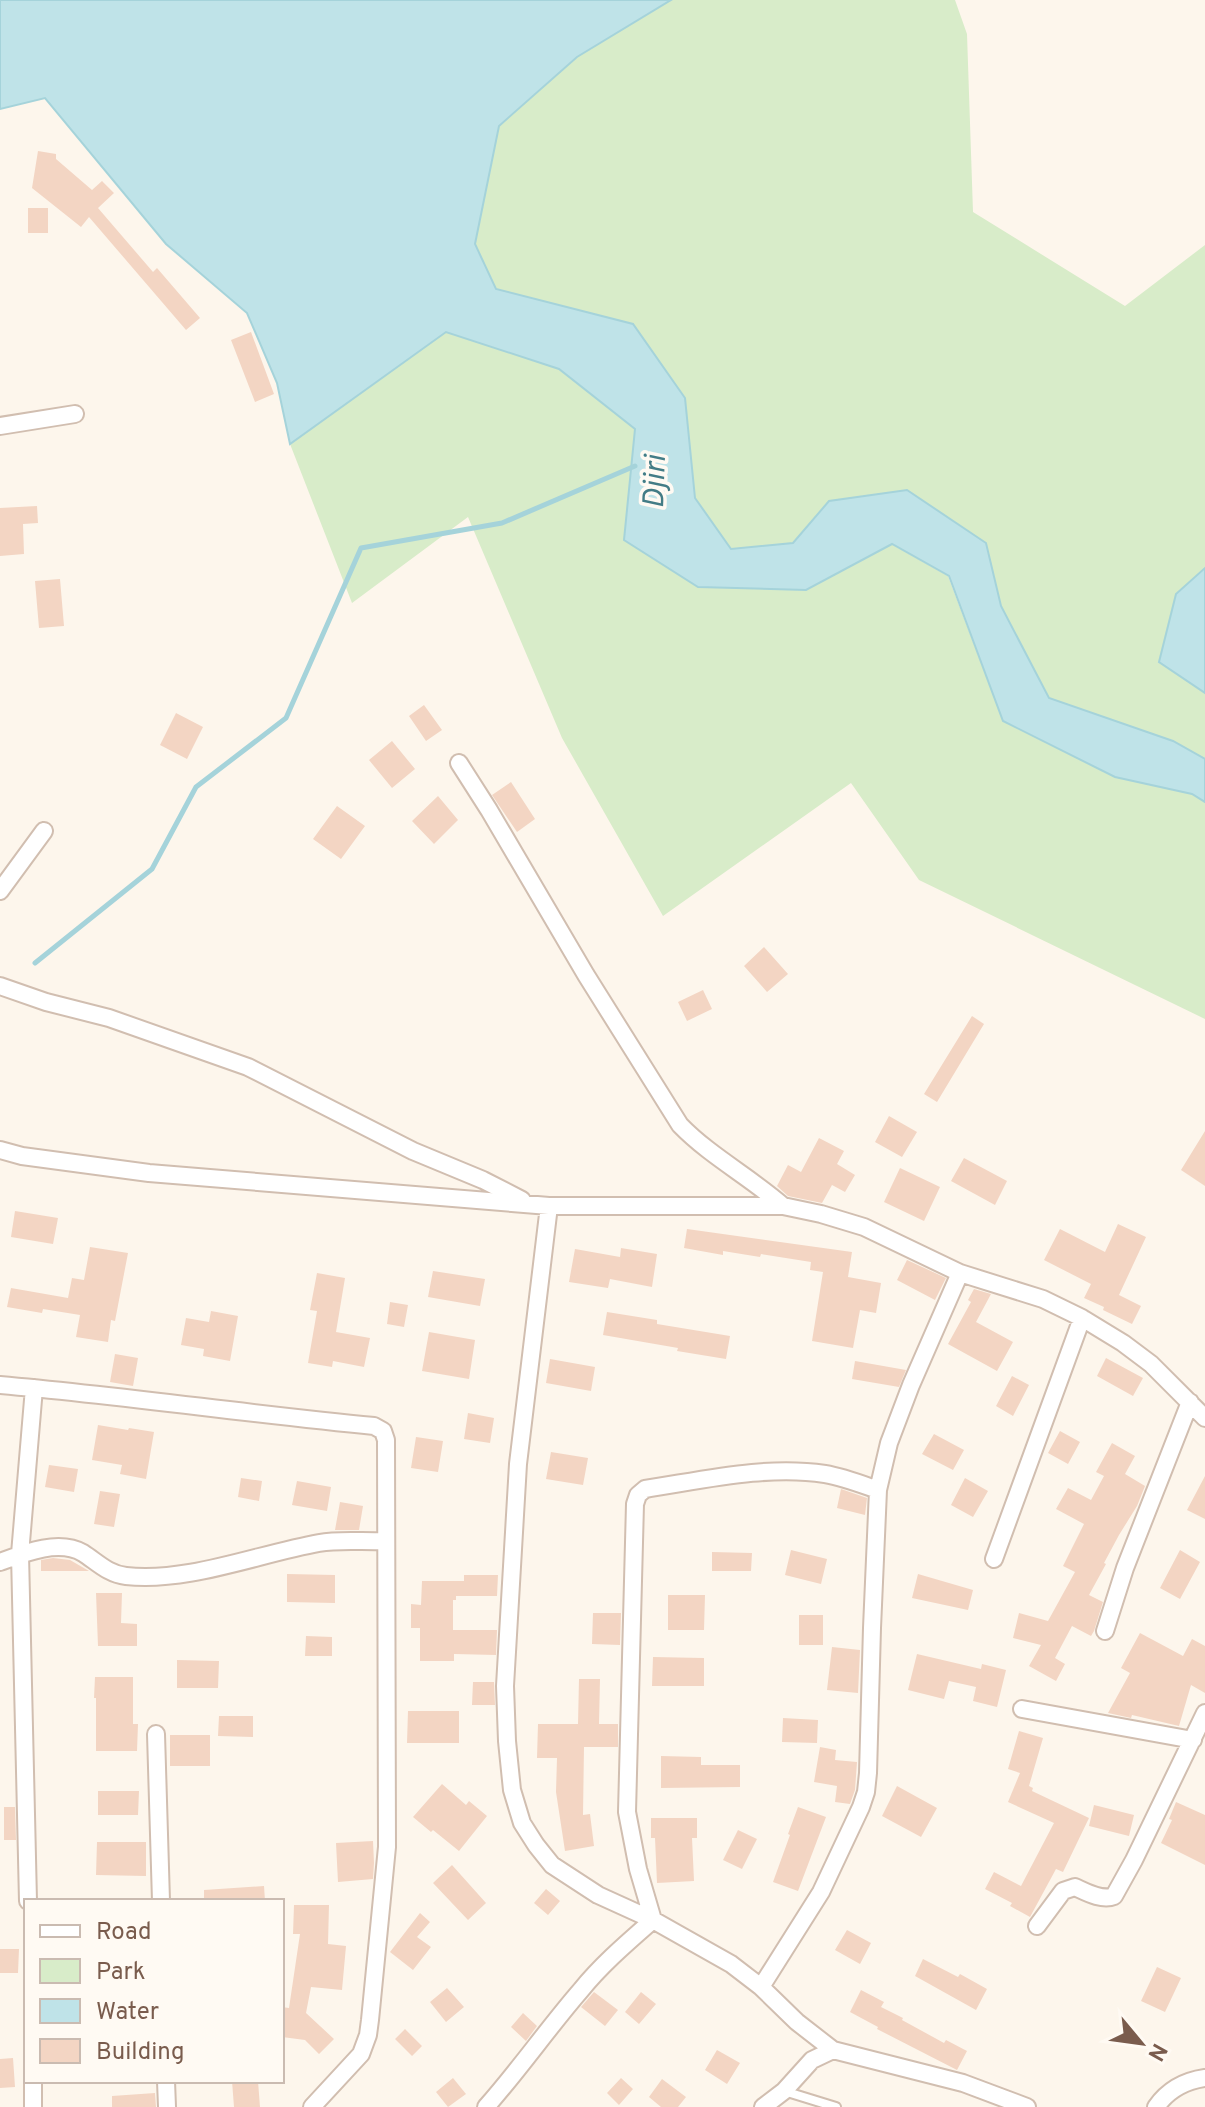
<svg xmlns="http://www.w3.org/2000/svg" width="1205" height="2107" font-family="Overpass,sans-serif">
  <rect width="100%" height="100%" fill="#fdf6ec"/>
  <path fill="#d8ecc9" d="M671 0H955L967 34 973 212 1125 306 1205 245V568L1176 595 1159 661 1205 693V759L1173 741 1049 698 1001 606 986 544 829 501 793 543 731 549 695 498 685 398 633 324 496 289 475 244 499 126 577 57Z
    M446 332 559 369 635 429 624 540 806 590 891 544 948 576 1003 721 1192 794 1205 802V1019L919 880 851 783 663 916 562 738 468 517 352 603 290 444Z"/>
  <path fill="#bfe3e8" stroke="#a5d3da" stroke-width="2" d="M0 0H671L577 57 499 126 475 244 496 289 633 324 685 398 695 498 731 549 793 543 829 501 907 490 986 543 1001 606 1049 698 1173 741 1205 759V802L1192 794 1115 777 1003 721 949 576 892 544 806 590 698 587 624 540 635 429 559 369 446 332 290 444 277 383 247 313 166 244 45 98 0 109Z
    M1205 568V693L1159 662 1176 594Z"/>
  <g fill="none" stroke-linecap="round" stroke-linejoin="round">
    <path stroke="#a5d3da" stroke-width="5" d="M35 963 152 869 196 787 286 718 361 548 502 523 635 466"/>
  </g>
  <path fill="#f3d5c3" d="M38 151 56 154V159L92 190 102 181 114 193 98 208 153 272 157 268 200 318 186 330 89 217 81 227 32 188Z
    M28 208H48V233H28Z
    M251 332 274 394 255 402 231 340Z
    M37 506 38 523 23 524 24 554 0 556V508Z
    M60 579 64 626 39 628 35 581Z
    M424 705 442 730 426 741 409 716Z
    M176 713 203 727 187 759 160 745Z
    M392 741 415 769 392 788 369 760Z
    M511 782 535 819 517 832 492 795Z
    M438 796 458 820 434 844 412 821Z
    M337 806 365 826 341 859 313 839Z
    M764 947 788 974 767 992 744 966Z
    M703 990 712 1009 687 1021 678 1002Z
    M972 1016 984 1024 937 1102 924 1094Z
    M889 1116 917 1132 902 1157 875 1142Z
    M1205 1131V1186L1181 1170Z
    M819 1138 844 1151 837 1164 855 1175 845 1192 832 1185 822 1203 788 1196 777 1186 788 1165 801 1172Z
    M964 1158 1007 1181 995 1205 951 1181Z
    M900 1168 940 1187 924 1221 884 1202Z
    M15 1211 58 1218 53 1244 11 1237Z
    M1118 1224 1146 1237 1119 1295 1141 1306 1132 1324 1103 1310 1104 1307 1084 1298 1091 1284 1044 1260 1060 1229 1105 1252Z
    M687 1229 852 1252 848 1277 881 1283 876 1313 860 1310 853 1348 812 1341 823 1272 810 1270 811 1262 761 1254 760 1257 723 1251V1255L684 1248Z
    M90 1247 128 1253 115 1321 111 1320 108 1342 76 1337 80 1315 43 1309 42 1313 7 1307 11 1288 68 1298 72 1278 84 1280Z
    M621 1248 657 1254 652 1287 610 1279 608 1288 569 1282 575 1249 620 1257Z
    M907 1260 946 1278 935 1300 897 1280Z
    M433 1271 485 1279 480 1306 428 1297Z
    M317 1273 345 1278 336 1332 370 1338 364 1367 333 1361 332 1367 308 1363 317 1311 310 1310Z
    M974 1289 991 1294 976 1322 1013 1342 997 1371 948 1344 971 1302 968 1300Z
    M390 1302 408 1305 404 1327 387 1324Z
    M211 1311 238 1316 230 1361 203 1356 204 1349 181 1345 186 1318 209 1322Z
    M607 1312 657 1320V1324L730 1336 726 1359 677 1351 678 1348 603 1335Z
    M429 1332 475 1340 469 1379 422 1371Z
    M115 1354 138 1358 133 1386 110 1382Z
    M1106 1358 1143 1378 1133 1396 1097 1376Z
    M550 1359 595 1367 591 1391 546 1383Z
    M855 1361 906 1370 899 1387 852 1379Z
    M1012 1376 1029 1385 1013 1416 996 1406Z
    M468 1413 494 1418 490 1443 464 1439Z
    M98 1425 128 1430 129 1428 154 1432 146 1479 120 1474 122 1465 92 1460Z
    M1060 1431 1080 1442 1068 1464 1048 1453Z
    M934 1434 964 1450 953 1470 922 1454Z
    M416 1437 443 1441 438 1472 411 1468Z
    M1112 1443 1135 1456 1125 1474 1145 1486 1137 1506 1119 1535 1104 1563 1106 1564 1089 1595 1103 1602 1094 1631 1091 1636 1072 1626 1055 1658 1065 1664 1056 1681 1029 1666 1041 1645 1013 1638 1019 1613 1048 1621 1075 1572 1063 1566 1084 1524 1056 1509 1068 1488 1091 1500 1104 1476 1096 1472Z
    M551 1452 588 1458 583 1485 546 1479Z
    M49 1465 78 1469 74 1492 45 1487Z
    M1205 1476V1519L1187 1510Z
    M241 1478 262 1481 259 1501 238 1497Z
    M965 1478 988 1491 973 1517 951 1505Z
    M297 1481 331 1487 327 1511 292 1505Z
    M841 1489 867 1498 865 1515 837 1508Z
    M100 1491 120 1494 114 1527 94 1524Z
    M340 1502 363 1506 359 1530H335Z
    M791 1550 827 1559 821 1584 785 1575Z
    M1180 1550 1200 1562 1180 1599 1160 1588Z
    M712 1552 752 1553 751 1571H712Z
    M53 1558 70 1560 89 1571H41V1560Z
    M287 1574 335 1575V1603L287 1602Z
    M918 1574 973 1590 968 1610 912 1598Z
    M464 1575H498L497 1596H456V1600H453V1630H497L496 1655 454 1654V1661H420V1628H411V1604L421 1605 422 1581H464Z
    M96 1593H122L121 1623 137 1624V1646H98Z
    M668 1595H705L704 1630H668Z
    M593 1613H621L620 1645 592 1644Z
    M799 1615H823V1645H799Z
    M1140 1633 1183 1656 1192 1639 1205 1646V1693L1191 1685 1179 1726 1132 1715 1131 1718 1108 1713 1130 1673 1121 1668Z
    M306 1636 332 1637V1656H305Z
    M832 1647 860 1650 858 1693 827 1690Z
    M917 1654 981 1669 982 1664 1006 1670 997 1707 973 1701 976 1687 949 1681 944 1699 908 1690Z
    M653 1657 704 1658V1686H652Z
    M177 1660 219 1661 218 1688H177Z
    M95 1677H133V1724H138L137 1751H96V1698H94Z
    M579 1679H600L599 1724H618V1747H584L583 1815 590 1814 594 1846 565 1851 556 1792 557 1758H537L538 1724H578Z
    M473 1682H494L495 1705H472Z
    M408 1711H459V1743H407Z
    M219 1716H253V1737L218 1736Z
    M783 1718 818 1720 817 1743 782 1742Z
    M1019 1731 1043 1738 1029 1786 1033 1788 1032 1791 1089 1818 1063 1872 1056 1869 1030 1917 1010 1906 1012 1903 985 1889 994 1872 1021 1886 1054 1823 1008 1802 1020 1773 1008 1769Z
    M170 1735H210V1766H170Z
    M820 1747 836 1750 835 1760 857 1762 855 1790 850 1804 835 1802 837 1786 814 1782Z
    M661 1756 701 1757V1765H740V1787L661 1788Z
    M442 1784 466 1805 469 1801 487 1816 459 1851 433 1830 431 1832 413 1817Z
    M897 1786 937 1808 921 1837 882 1816Z
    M98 1791H139L138 1815H98Z
    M1176 1802 1205 1815V1865L1161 1843 1172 1820 1169 1819Z
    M1094 1805 1134 1815 1129 1836 1089 1826Z
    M4 1807H15L16 1840H4Z
    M798 1807 826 1817 798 1891 773 1882 790 1835 788 1834Z
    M651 1818H697V1838H692L694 1881 657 1883 655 1838H651Z
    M738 1830 757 1839 742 1869 723 1860Z
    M373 1841 374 1863 373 1879 338 1882 336 1843Z
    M97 1842H146V1876L96 1875Z
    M452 1865 486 1903 468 1920 433 1883Z
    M264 1886 265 1901H204V1890Z
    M546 1889 560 1901 548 1915 534 1903Z
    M294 1905H329L328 1944 346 1946 342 1990 311 1987 306 2013 334 2039 319 2054 305 2040 282 2037V2007L289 2008 300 1934H293Z
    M420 1913 430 1922 417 1937 431 1947 413 1970 390 1952Z
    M847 1930 871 1943 860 1964 835 1950Z
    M0 1949H19L18 1973H0Z
    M923 1959 958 1977 960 1974 987 1989 976 2010 915 1976Z
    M1157 1967 1181 1978 1165 2012 1141 2001Z
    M447 1988 464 2007 446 2022 430 2002Z
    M861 1990 884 2002 881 2007 903 2018 902 2020 944 2043 946 2040 967 2051 957 2070 877 2029 878 2027 850 2012Z
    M594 1992 618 2010 605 2026 581 2007Z
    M641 1992 656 2004 639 2024 625 2012Z
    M523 2013 537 2026 526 2041 511 2027Z
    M405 2029 422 2046 412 2056 395 2039Z
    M717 2050 740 2063 727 2084 705 2070Z
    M13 2058 15 2087 0 2088V2059Z
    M453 2078 466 2094 448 2107 436 2092Z
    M621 2078 633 2089 619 2105 607 2093Z
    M662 2079 686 2097 678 2107H661L649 2097Z
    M232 2081H258L260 2107H234Z
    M155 2093 156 2107H112V2096Z"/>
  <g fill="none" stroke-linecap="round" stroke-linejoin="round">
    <g stroke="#d1beb0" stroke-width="12">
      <path id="lane" d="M784 2091 836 2107"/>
    </g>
    <g stroke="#d1beb0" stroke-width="20">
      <path id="street" d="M0 426 75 414
        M459 763 489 810 586 975 680 1125C710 1156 750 1177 783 1206
        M0 891 44 831
        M0 986 46 1002 109 1018 248 1067 413 1151 483 1180 522 1200
        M0 1150 22 1156 149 1173 549 1206H783L821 1214 864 1227 960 1273 1043 1299 1082 1318 1123 1343 1151 1364 1205 1418
        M549 1206 518 1464 505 1686 507 1741 512 1790 522 1823 536 1845 552 1865 598 1895 653 1920 731 1964 761 1987 797 2022 833 2050 963 2083 1027 2107
        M0 1385C125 1396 249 1414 374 1426L383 1431 386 1440 387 1847 370 2020 368 2035 361 2054 312 2107
        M994 1559 1082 1318
        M0 1562C24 1553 59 1539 83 1553 97 1562 108 1574 126 1576 187 1583 258 1554 319 1543 340 1539 364 1542 386 1541
        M1105 1631 1125 1568 1190 1402
        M1022 1709 1193 1740
        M156 1734 161 1901
        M28 1901 20 1554 34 1388
        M1037 1926 1063 1891 1075 1887C1086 1892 1102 1901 1114 1896L1134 1860 1205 1713
        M761 1987 821 1892 861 1807 866 1792 868 1773 872 1628 878 1490 889 1443 911 1385 960 1273
        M33 2081V2107
        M166 2081 167 2107
        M486 2107C519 2070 548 2028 581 1990 602 1964 628 1942 653 1920L638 1869 627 1812 635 1504 638 1495 645 1489C704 1480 766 1465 825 1474 843 1477 861 1484 878 1490
        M763 2107 784 2091 812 2060 833 2050
        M1156 2107C1168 2090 1184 2081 1205 2078"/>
    </g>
    <use href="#lane" stroke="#fff" stroke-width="8"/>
    <use href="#street" stroke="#fff" stroke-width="16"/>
  </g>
  <g text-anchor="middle" stroke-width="7" stroke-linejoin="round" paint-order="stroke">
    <g font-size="30" font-style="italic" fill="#437c86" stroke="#fffaf3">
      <text transform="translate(654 482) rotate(-88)" y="10">Djiri</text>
    </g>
  </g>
  <rect x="24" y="1899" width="260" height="184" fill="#fffaf3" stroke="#cabbb1" stroke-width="2"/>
  <rect x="40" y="1925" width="40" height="12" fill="#ffffff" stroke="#cabbb1" stroke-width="2"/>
  <text x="96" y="1939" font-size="24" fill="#7a5c4d">Road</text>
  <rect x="40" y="1959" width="40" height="24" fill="#d8ecc9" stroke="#cabbb1" stroke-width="2"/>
  <text x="96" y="1979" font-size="24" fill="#7a5c4d">Park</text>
  <rect x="40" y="1999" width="40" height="24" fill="#bfe3e8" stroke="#cabbb1" stroke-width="2"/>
  <text x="96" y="2019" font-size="24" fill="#7a5c4d">Water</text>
  <rect x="40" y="2039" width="40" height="24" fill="#f3d5c3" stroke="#cabbb1" stroke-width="2"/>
  <text x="96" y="2059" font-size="24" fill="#7a5c4d">Building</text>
  <g transform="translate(1141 2043) rotate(119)" stroke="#fffaf3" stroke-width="6" paint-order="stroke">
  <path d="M0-6L14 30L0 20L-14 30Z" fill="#7a5c4d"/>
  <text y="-12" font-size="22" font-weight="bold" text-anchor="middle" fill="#7a5c4d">N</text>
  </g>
</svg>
